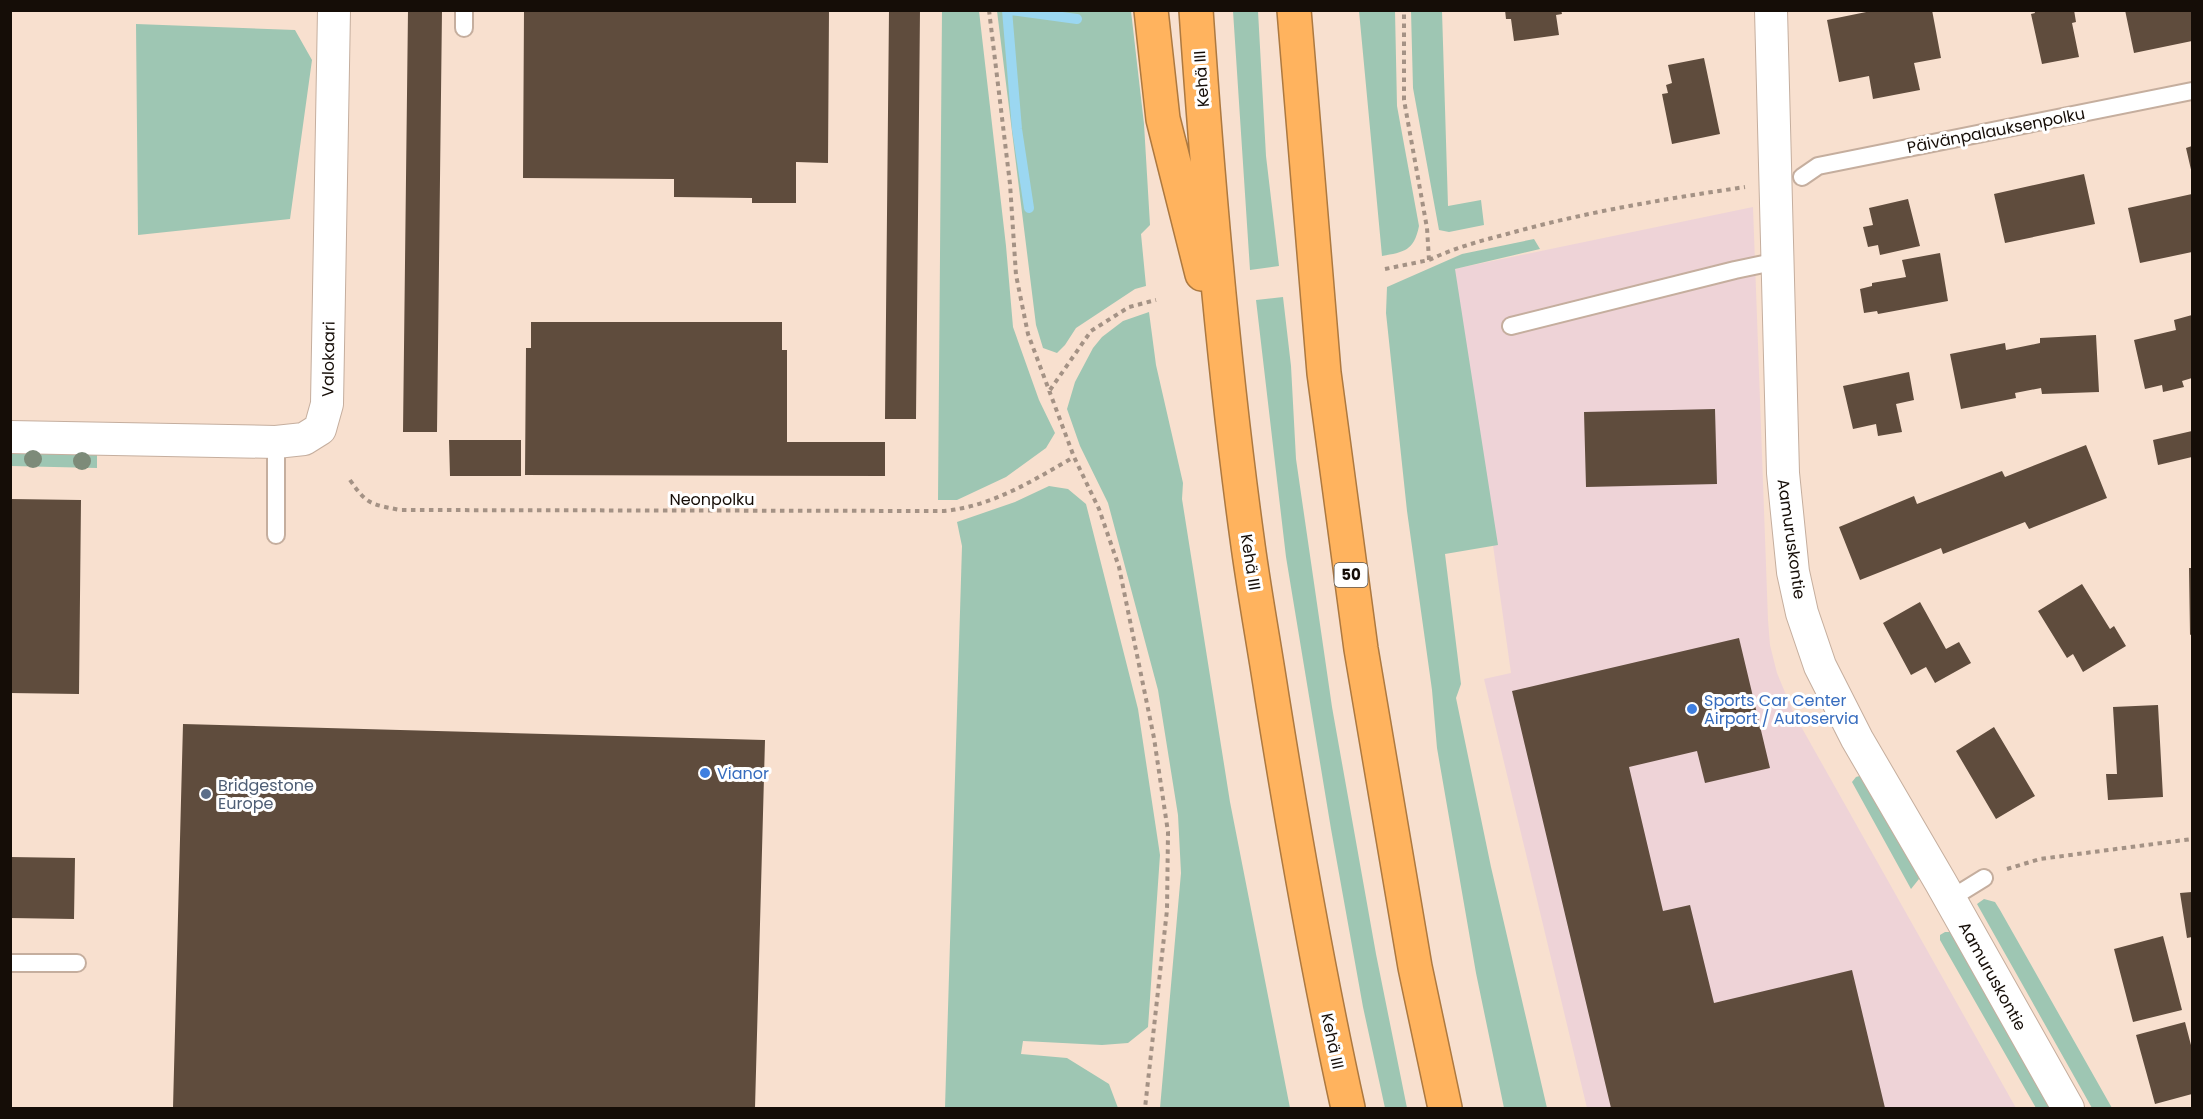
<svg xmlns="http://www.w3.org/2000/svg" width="2203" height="1119" font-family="Poppins,sans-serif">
  <rect width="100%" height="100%" fill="#f8e0cf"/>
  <path fill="#eed3d7" d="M1753 207 1768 620 1770 645 1777 673 1794 714 2016 1108H1587L1484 679 1511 673 1454 269Z"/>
  <path fill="#9ec6b3" d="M942 11H979L1006 246 1013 327 1039 400 1055 433 1046 448 1006 477 957 500H938Z
    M997 11H1131L1144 124 1150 225 1141 234 1146 286 1135 289 1076 328 1065 345 1057 353 1043 348 1036 325Z
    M1233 11H1258L1266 156 1279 266 1250 270Z
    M1359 11H1395L1397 106 1419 226C1414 251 1404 252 1382 256Z
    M1411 11H1442L1448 206 1481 200 1484 225 1449 232 1439 230 1413 88Z
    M136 24 295 30 312 60 290 219 138 235Z
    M1534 239 1540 249 1455 269 1498 545 1445 554 1461 684 1456 698 1491 867 1547 1108H1504L1476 973 1437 748 1432 690 1407 511 1386 313 1387 287 1462 254Z
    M1283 297 1291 366 1296 459 1332 707 1376 954 1407 1108H1385L1363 1007 1331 829 1286 557 1256 300Z
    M1149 312 1156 365 1183 483 1182 499 1230 802 1290 1108H1160L1181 873 1178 815 1158 690 1108 503 1080 446 1067 409 1075 382 1093 348 1102 337 1123 321Z
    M11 452 97 454V468L11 466Z
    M1049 486 1068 489 1086 504 1138 709 1160 855 1148 1027 1128 1043 1102 1045 1023 1041 1021 1054 1067 1058 1109 1084 1118 1108H945L962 546 957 522 1015 502Z
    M1863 775 1918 873 1919 879 1911 889 1852 782 1856 777Z
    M1984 899 1995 902 2000 910 2112 1108H2092L1977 904Z
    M1945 932H1951L2050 1108H2036L1940 940V935Z"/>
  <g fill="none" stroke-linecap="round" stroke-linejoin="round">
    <path stroke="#9bd7f1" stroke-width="10" d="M1007 10 1017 129 1029 208
      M1010 10 1077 19"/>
  </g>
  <path fill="#5f4c3d" d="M408 10H442L437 432H403Z
    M524 10H829L828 163 796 162V203H752V198L674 197V179L523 178Z
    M889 10H920L916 419H885Z
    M1505 10H1561L1562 14 1556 15 1559 35 1514 41 1511 19H1506Z
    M1876 10H1932L1941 58 1914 63 1920 90 1873 99 1869 76 1839 82 1827 20Z
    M2034 10H2074L2076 22 2072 23 2079 57 2042 64 2031 14 2035 13Z
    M2125 10H2192V41L2134 53Z
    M1704 58 1720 134 1672 144 1662 94 1668 93 1666 85 1672 83 1668 65Z
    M2192 146V174L2186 148Z
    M2084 174 2095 224 2005 243 1994 194Z
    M2192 194V252L2140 263 2128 208Z
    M1908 199 1920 246 1880 255 1878 245 1868 247 1863 227 1873 225 1869 208Z
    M1940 253 1948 301 1878 314 1877 311 1864 313 1860 289 1872 286V283L1906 277 1902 260Z
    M2192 315V378L2182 381 2184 387 2163 392 2162 385 2145 389 2134 340 2176 330 2174 320Z
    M531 322H782V350H787V442H885V476L525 475 526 348H531Z
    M2096 335 2099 392 2042 394 2041 388 2015 393 2016 398 1961 409 1950 354 2005 343 2006 350 2040 343V338Z
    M1909 372 1914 400 1896 404 1902 432 1878 436 1876 424 1853 429 1843 386Z
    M1715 409 1717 484 1586 487 1584 412Z
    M2192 431V457L2158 465 2153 440Z
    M449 440H521V476H450Z
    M2086 445 2107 498 2029 529 2025 522 1943 554 1941 548 1860 580 1839 527 1914 496 1917 504 2002 471 2005 477Z
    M10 499 81 500 79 694 10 693Z
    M2189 568H2192V634L2190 635Z
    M2082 584 2110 629 2114 626 2126 646 2083 672 2073 654 2067 658 2038 611Z
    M1920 602 1946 649 1959 642 1971 663 1935 683 1926 667 1911 675 1883 623Z
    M1739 638 1770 768 1705 783 1697 751 1629 767 1663 911 1690 905 1714 1003 1852 970 1885 1108H1611L1512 691Z
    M2158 705 2163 797 2108 800 2106 774H2117L2113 707Z
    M183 724 765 740 755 1108H173Z
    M1994 727 2035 796 1996 819 1956 751Z
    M10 857 75 858 74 919 10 918Z
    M2192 892V937L2187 938 2180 893Z
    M2163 936 2182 1010 2133 1022 2114 949Z
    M2185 1022 2192 1049V1094L2155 1104 2136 1035Z"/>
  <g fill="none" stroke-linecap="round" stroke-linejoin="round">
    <g stroke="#c5ae9e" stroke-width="20">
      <path id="lane" d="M464 10V28
        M1802 177 1818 166 2192 91
        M1511 326 1735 270 1778 261
        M276 535V442
        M1950 899 1984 878
        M10 963H77"/>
    </g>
    <g stroke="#c5ae9e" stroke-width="34">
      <path id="street" d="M1771 10 1783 473 1793 572 1802 613 1820 666 1857 739 1941 883 2068 1108
        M10 437 276 442 304 439 320 429 327 404 334 10"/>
    </g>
    <g stroke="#ad7940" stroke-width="36">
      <path id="highway" d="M1151 10 1163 119 1202 274
        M1196 10C1208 186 1223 363 1247 538 1254 591 1264 644 1272 697 1294 835 1318 972 1348 1108
        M1294 10 1324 373 1361 649 1415 967 1445 1108"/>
    </g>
    <path stroke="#a49285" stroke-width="4" stroke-dasharray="4.5 4.5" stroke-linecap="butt" d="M989 10 1010 184 1016 275 1028 334 1074 457 1099 509 1119 567 1154 738 1168 832 1167 910 1145 1108
      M1429 260C1454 248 1480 241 1507 234 1585 212 1665 199 1745 187
      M1385 269 1429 260 1427 228 1404 100V10
      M1050 390 1091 331 1129 307 1156 300
      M350 480C367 505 371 504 400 510L944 511C993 506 1032 481 1074 457
      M2007 869 2040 859 2192 839"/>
    <use href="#lane" stroke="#fff" stroke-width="16"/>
    <use href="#street" stroke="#fff" stroke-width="32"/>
    <use href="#highway" stroke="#ffb35e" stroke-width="33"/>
  </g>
  <g fill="#7d8b79">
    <circle cx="33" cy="459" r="9"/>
    <circle cx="82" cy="461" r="9"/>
  </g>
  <g fill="#3f7fe0" stroke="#fff" stroke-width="2">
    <circle cx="1692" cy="709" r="6"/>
    <circle cx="705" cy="773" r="6"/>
  </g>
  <circle fill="#5c6f8a" stroke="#fff" stroke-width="2" cx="206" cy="794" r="6"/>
  <g text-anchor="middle" stroke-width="6" stroke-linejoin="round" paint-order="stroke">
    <rect fill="#fff" stroke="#5b5651" stroke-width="1.5" x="1334.5" y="563" width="33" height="24" rx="4.5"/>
    <g font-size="15" font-weight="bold" fill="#150d07">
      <text x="1351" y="580">50</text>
    </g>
    <g font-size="16" fill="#150d07" stroke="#fff">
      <text transform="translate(1201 79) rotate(-94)" y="6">Kehä III</text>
      <text transform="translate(1996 130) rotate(-11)" y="6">Päivänpalauksenpolku</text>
      <text transform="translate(328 359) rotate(-89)" y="6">Valokaari</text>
      <text x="712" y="505">Neonpolku</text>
      <text transform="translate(1792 539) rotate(82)" y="6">Aamuruskontie</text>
      <text transform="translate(1251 562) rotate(81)" y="6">Kehä III</text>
      <text transform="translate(1993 976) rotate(61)" y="6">Aamuruskontie</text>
      <text transform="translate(1333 1041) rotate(78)" y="6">Kehä III</text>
    </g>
    <g font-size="16" fill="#366cbe" stroke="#fff" text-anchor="start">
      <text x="1704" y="706">Sports Car Center<tspan x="1704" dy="18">Airport / Autoservia</tspan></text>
      <text x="717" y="779">Vianor</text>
    </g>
    <g font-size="16" fill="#4e5e75" stroke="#fff" text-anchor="start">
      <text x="218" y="791">Bridgestone<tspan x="218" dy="18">Europe</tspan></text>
    </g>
  </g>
  <rect width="2203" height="1119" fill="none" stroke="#150d07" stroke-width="24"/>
</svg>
